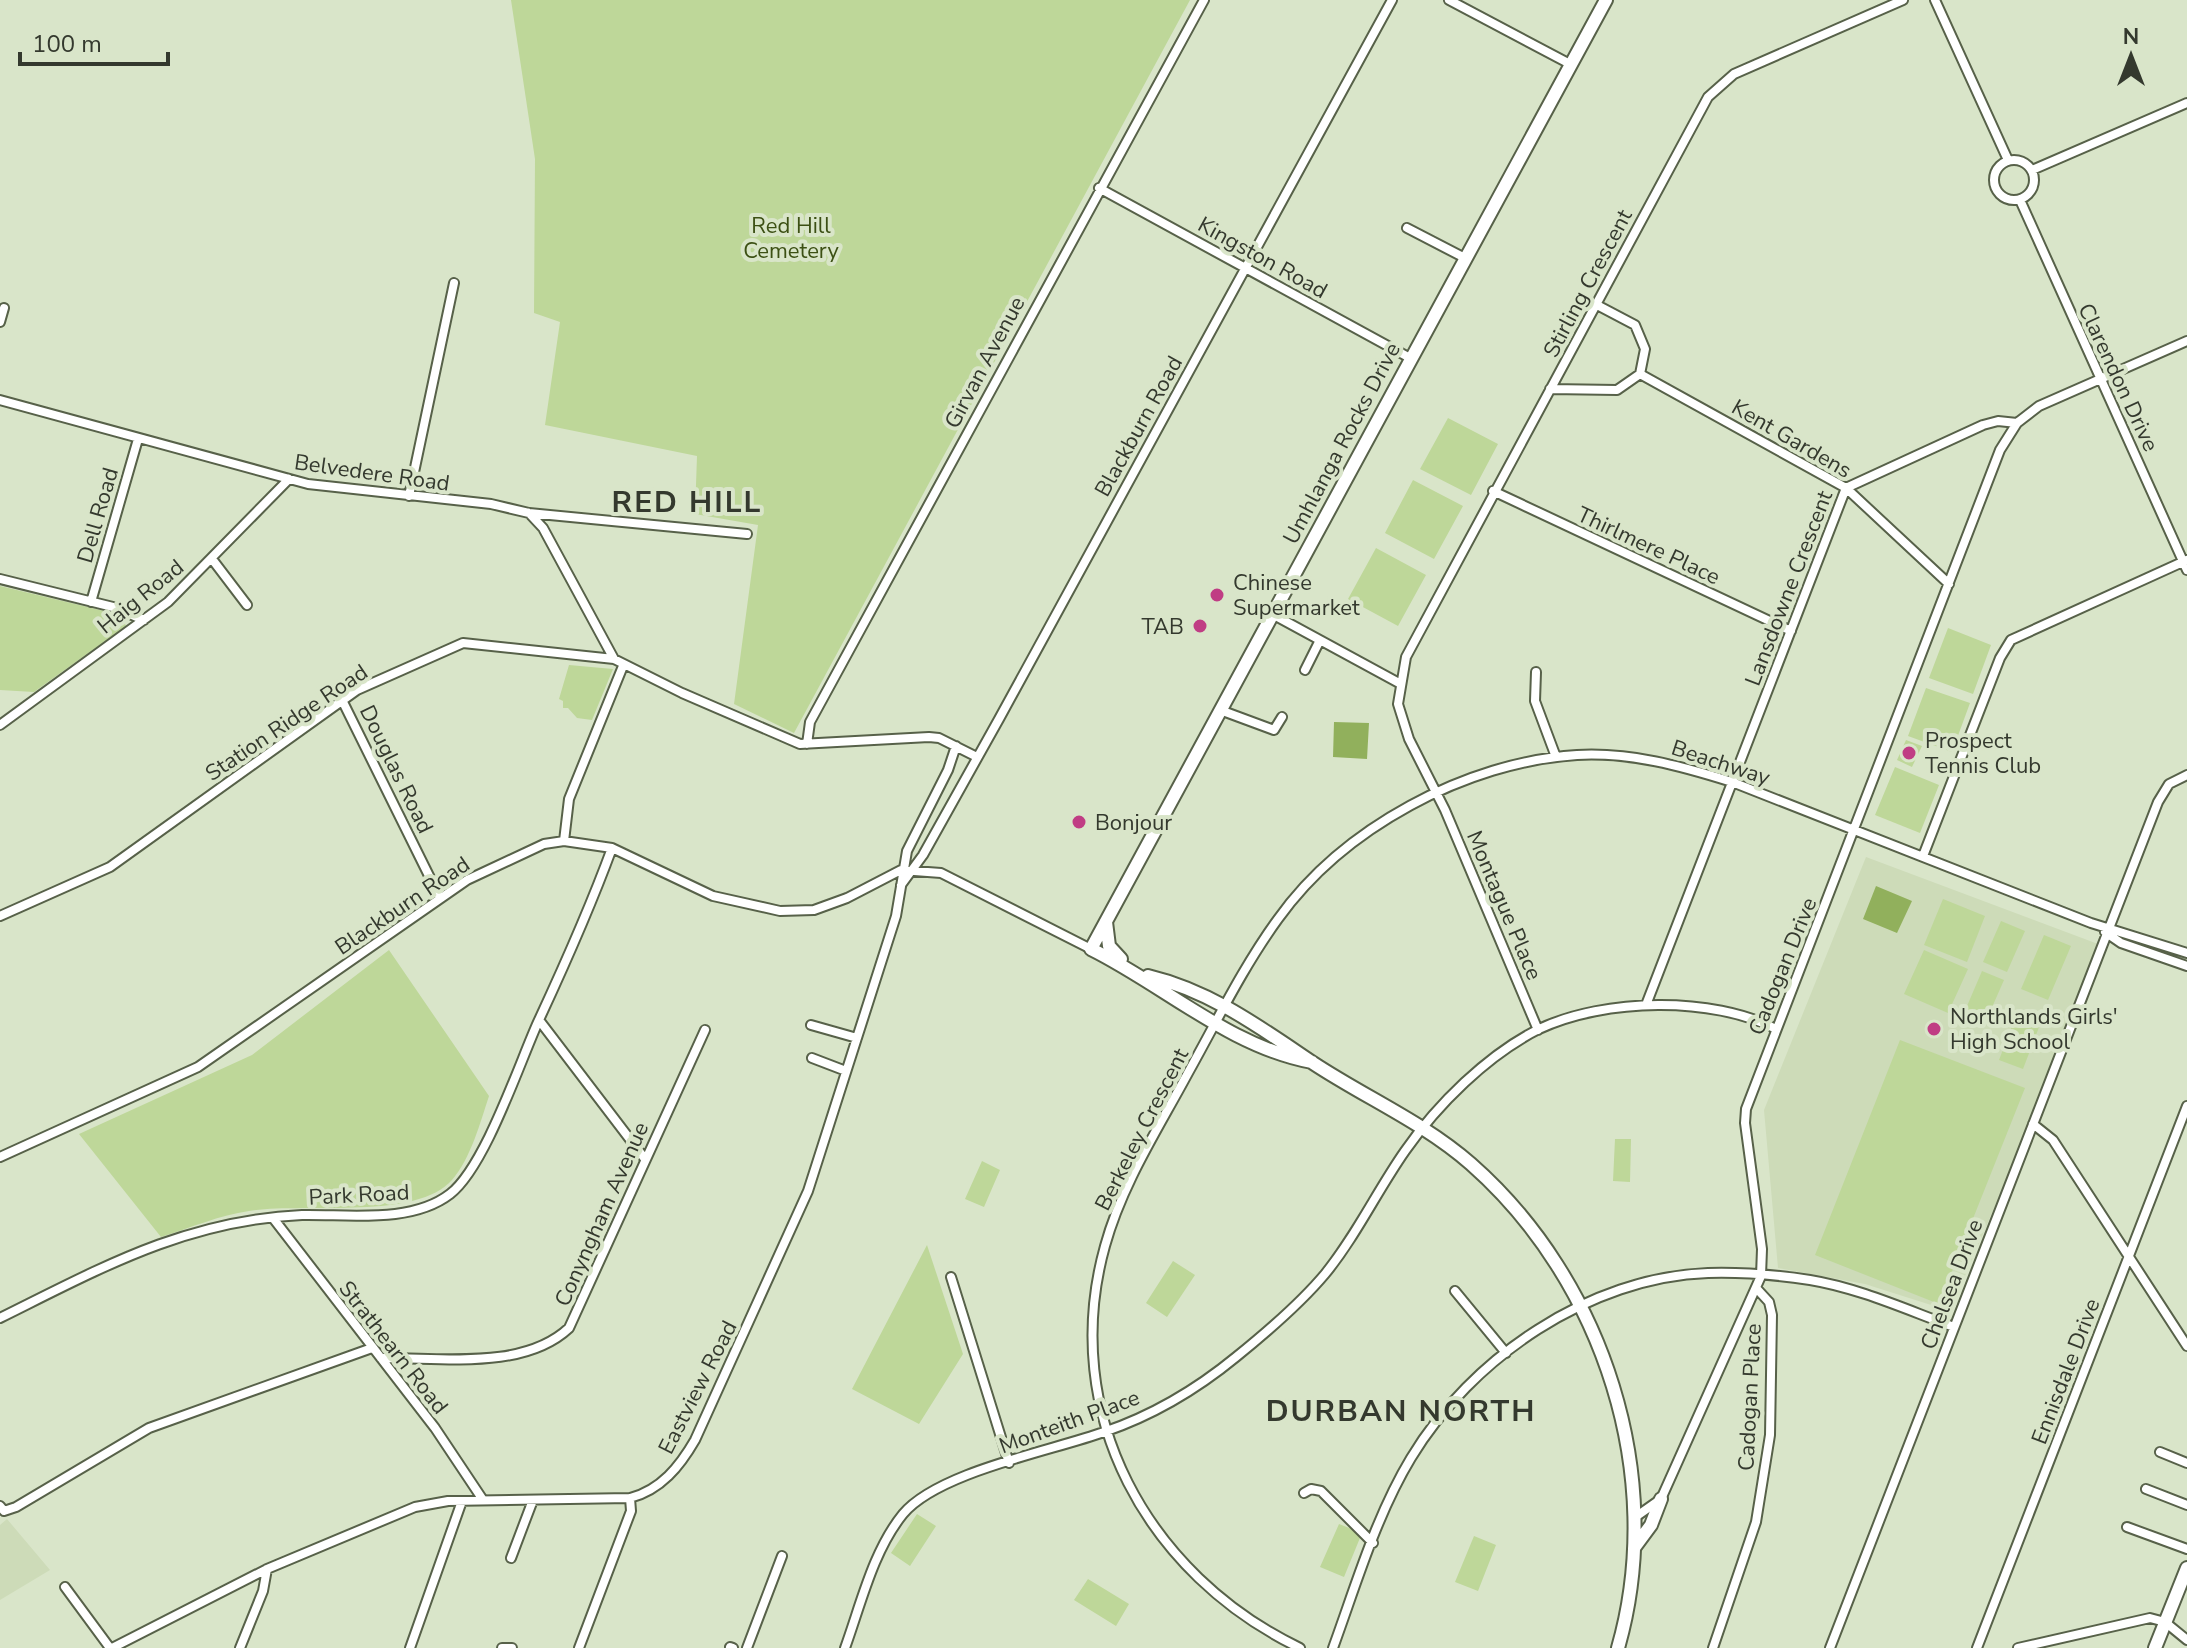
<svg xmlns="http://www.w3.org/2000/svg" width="2187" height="1648" font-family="'Nunito Sans',sans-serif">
  <rect width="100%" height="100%" fill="#d9e5c9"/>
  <path fill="#cddbb8" d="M1866 857 2106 947 1950 1311 1865 1284 1778 1268 1764 1110Z
    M7 1519 50 1570 0 1600V1525Z"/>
  <path fill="#bed799" d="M511 0H1190L794 733 734 704 758 525 695 514 697 456 545 425 560 322 534 313 535 159Z
    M1448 418 1498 444 1471 495 1420 469Z
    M1413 480 1463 506 1434 559 1385 533Z
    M1376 548 1426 575 1398 626 1348 599Z
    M0 586 121 615 126 626 34 692 0 690Z
    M1948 628 1991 645 1973 694 1929 678Z
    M569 665 613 669 592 720 577 718 568 708H563V701L559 699Z
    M1926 688 1970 703 1952 752 1908 736Z
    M1906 740 1922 746 1912 767 1897 760Z
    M1895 767 1939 785 1920 833 1875 815Z
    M1943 899 1985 916 1967 962 1924 945Z
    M2001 921 2025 931 2007 972 1983 962Z
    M2044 935 2071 946 2048 1000 2021 989Z
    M389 950 489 1096C480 1123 471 1158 452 1180 416 1221 301 1202 249 1211 220 1215 190 1228 161 1237L79 1134 252 1055Z
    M1924 950 1968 969 1948 1013 1904 994Z
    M1982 971 2004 980 1986 1021 1964 1013Z
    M2017 1013 2041 1022 2023 1069 1999 1060Z
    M1900 1040 2025 1088 1939 1304 1815 1255Z
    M1615 1139H1631L1630 1182 1613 1181Z
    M982 1161 1000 1170 984 1207 965 1199Z
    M927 1245 963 1354 919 1424 852 1389Z
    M1173 1261 1195 1275 1167 1317 1146 1303Z
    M917 1514 936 1526 910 1566 891 1553Z
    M1339 1524 1362 1533 1344 1577 1320 1567Z
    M1474 1536 1496 1545 1478 1591 1455 1582Z
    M1088 1579 1129 1604 1116 1626 1074 1600Z"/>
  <path fill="#91b05c" d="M1334 722 1369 723 1367 759 1333 757Z
    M1876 886 1912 901 1897 933 1863 919Z"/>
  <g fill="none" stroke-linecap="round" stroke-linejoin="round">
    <g stroke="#576149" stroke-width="12">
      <path id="street" d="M1449 0 1570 64
        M1935 0 2008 160
        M1994 180a20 20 0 1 1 40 0a20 20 0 1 1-40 0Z
        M2032 170 2187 103
        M1099 188 1410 358
        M2020 200 2187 570
        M1407 228 1465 258
        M0 322 4 308
        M1640 374 1846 488 1949 584
        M1550 389 1617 390 1640 374 1645 349 1635 325 1597 305
        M0 400 308 484 491 504 529 513 747 534
        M1493 491 1791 631
        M409 496 454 283
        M529 513 543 528 614 659
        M212 559 247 605
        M0 579 113 607 144 620
        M91 602 138 439
        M1272 614 1399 683
        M1305 670 1320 640
        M1536 672 1535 701 1556 757
        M342 700 440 898
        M1220 710 1274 730 1282 717
        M0 725 168 602 289 479
        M807 744 810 722 1204 0
        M564 841 569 799 623 666
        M1923 856 2000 658 2011 640 2187 560
        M901 885 923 855 999 719 1392 0
        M0 916 110 867 357 690 463 643 614 659 682 693 800 744 929 737 939 738 977 757
        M2105 932 2121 943 2187 966
        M1646 1005 1846 488 1983 425 1998 421 2017 423 2039 406 2187 341
        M539 1020 645 1159
        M811 1025 857 1038
        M1538 1030 1445 810 1409 739 1398 704 1406 657 1708 97 1734 74 1903 0
        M812 1058 846 1071
        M2033 1124 2053 1140 2187 1346
        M0 1157 198 1067 467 880 544 844 564 841 612 848 713 896 780 911 814 910 847 898 901 870 941 873 1091 949
        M273 1218 435 1428 483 1500
        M951 1277 1009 1463
        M1455 1291 1506 1353
        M0 1318C101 1268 186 1220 302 1215 348 1214 411 1224 450 1194 485 1167 519 1064 538 1022 565 964 590 908 612 848
        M381 1358C440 1357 523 1371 569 1328L705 1030
        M2160 1452 2187 1463
        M2146 1489 2187 1505
        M1304 1493 1311 1489 1321 1491 1373 1543
        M0 1506 4 1511 16 1507 149 1428 372 1348
        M1634 1518 1661 1499 1761 1276 1762 1249 1745 1123 1746 1109 2000 450 2017 423
        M2127 1527 2187 1549
        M511 1558 533 1500
        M65 1587 110 1648
        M730 1647 733 1648
        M112 1648 267 1569 415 1507 448 1501 630 1498C661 1490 680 1466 695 1440L808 1191 896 916 907 851 948 770 956 746
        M240 1648 263 1591 267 1569
        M410 1648 462 1501
        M502 1648H512
        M579 1648 631 1511 630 1498
        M747 1648 782 1556
        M845 1648C861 1604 873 1551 903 1514 938 1472 1051 1451 1104 1432 1151 1416 1197 1389 1236 1357 1267 1332 1299 1305 1325 1274 1356 1236 1377 1191 1405 1151 1437 1105 1487 1055 1539 1029 1605 998 1712 996 1776 1029
        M1300 1648C1148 1575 1058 1414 1105 1246 1122 1184 1158 1129 1188 1073 1217 1021 1243 967 1278 919 1343 828 1466 762 1577 755 1631 752 1681 766 1732 782L2091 923 2187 953
        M1333 1648C1356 1585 1376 1516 1411 1458 1471 1358 1590 1277 1708 1273 1741 1272 1777 1275 1810 1280 1859 1288 1907 1310 1954 1327
        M1713 1648 1756 1522 1770 1435 1772 1315 1769 1302 1757 1289
        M1830 1648 2158 802 2169 784 2187 775
        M1977 1648 2187 1106
        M2018 1648 2150 1618 2165 1622 2187 1640"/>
    </g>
    <g stroke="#576149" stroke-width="16">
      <path id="secondary" d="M1106 922 1109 946 1121 959
        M1148 976C1211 991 1261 1028 1313 1063 1366 1098 1423 1122 1471 1164 1604 1281 1667 1477 1618 1648
        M1312 1062C1230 1047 1164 985 1091 949L1606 0
        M1634 1548 1651 1525 1661 1499
        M2155 1648 2187 1568"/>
    </g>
    <use href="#street" stroke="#fff" stroke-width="8"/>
    <use href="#secondary" stroke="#fff" stroke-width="12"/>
  </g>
  <g fill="#c03d84" stroke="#d9e5c9" stroke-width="3">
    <circle cx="1217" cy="595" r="8"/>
    <circle cx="1200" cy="626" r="8"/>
    <circle cx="1909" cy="753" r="8"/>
    <circle cx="1079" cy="822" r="8"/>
    <circle cx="1934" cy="1029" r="8"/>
  </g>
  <g text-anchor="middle" stroke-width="8" stroke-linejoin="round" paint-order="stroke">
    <g font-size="22" fill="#3c5014" stroke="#d9e5c9">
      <text x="791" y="233">Red Hill<tspan x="791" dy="25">Cemetery</tspan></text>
    </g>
    <g font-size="22" fill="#34392e" stroke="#d9e5c9">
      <text transform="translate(1263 257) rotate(29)" y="8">Kingston Road</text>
      <text transform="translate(1587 283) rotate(-62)" y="8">Stirling Crescent</text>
      <text transform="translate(984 362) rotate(-62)" y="8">Girvan Avenue</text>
      <text transform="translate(2119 377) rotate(65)" y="8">Clarendon Drive</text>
      <text transform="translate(1138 426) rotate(-61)" y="8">Blackburn Road</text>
      <text transform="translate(1792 438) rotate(30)" y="8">Kent Gardens</text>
      <text transform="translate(1341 443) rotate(-62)" y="8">Umhlanga Rocks Drive</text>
      <text transform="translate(372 472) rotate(8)" y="8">Belvedere Road</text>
      <text transform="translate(97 515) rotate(-74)" y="8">Dell Road</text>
      <text transform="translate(1649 545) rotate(25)" y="8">Thirlmere Place</text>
      <text transform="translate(1788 588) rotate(-69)" y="8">Lansdowne Crescent</text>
      <text transform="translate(140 596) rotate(-39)" y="8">Haig Road</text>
      <text transform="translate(286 722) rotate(-34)" y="8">Station Ridge Road</text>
      <text transform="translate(1721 762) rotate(18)" y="8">Beachway</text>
      <text transform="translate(397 769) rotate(64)" y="8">Douglas Road</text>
      <text transform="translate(402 905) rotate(-34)" y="8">Blackburn Road</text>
      <text transform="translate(1505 905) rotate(67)" y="8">Montague Place</text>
      <text transform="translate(1782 966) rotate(-68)" y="8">Cadogan Drive</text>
      <text transform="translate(1141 1129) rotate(-63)" y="8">Berkeley Crescent</text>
      <text transform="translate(359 1194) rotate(-3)" y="8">Park Road</text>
      <text transform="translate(601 1214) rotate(-66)" y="8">Conyngham Avenue</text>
      <text transform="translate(1951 1284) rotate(-69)" y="8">Chelsea Drive</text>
      <text transform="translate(394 1347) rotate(52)" y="8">Strathearn Road</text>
      <text transform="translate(2065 1371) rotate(-69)" y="8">Ennisdale Drive</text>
      <text transform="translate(697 1387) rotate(-63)" y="8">Eastview Road</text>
      <text transform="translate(1749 1397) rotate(-87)" y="8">Cadogan Place</text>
      <text transform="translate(1069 1421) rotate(-20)" y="8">Monteith Place</text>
    </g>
    <g font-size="22" fill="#34392e" stroke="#d9e5c9" text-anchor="start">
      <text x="1233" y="590">Chinese<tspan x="1233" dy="25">Supermarket</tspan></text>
      <text x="1184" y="634" text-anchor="end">TAB</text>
      <text x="1925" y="748">Prospect<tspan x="1925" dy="25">Tennis Club</tspan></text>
      <text x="1095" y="830">Bonjour</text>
      <text x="1950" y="1024">Northlands Girls'<tspan x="1950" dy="25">High School</tspan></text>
    </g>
    <g font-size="30" font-weight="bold" letter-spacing="2" fill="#34392e" stroke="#d9e5c9">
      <text x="687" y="512">RED HILL</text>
      <text x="1401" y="1421">DURBAN NORTH</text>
    </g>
  </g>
  <g transform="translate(2131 56)" stroke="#d9e5c9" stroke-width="6" paint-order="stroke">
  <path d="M0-6L14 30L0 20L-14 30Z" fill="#34392e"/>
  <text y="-12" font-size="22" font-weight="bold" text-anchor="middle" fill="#34392e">N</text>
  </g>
  <path d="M20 52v12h148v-12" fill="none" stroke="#34392e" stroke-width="4"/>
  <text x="32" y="52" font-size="24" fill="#34392e" stroke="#d9e5c9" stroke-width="6" paint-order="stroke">100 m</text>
</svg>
